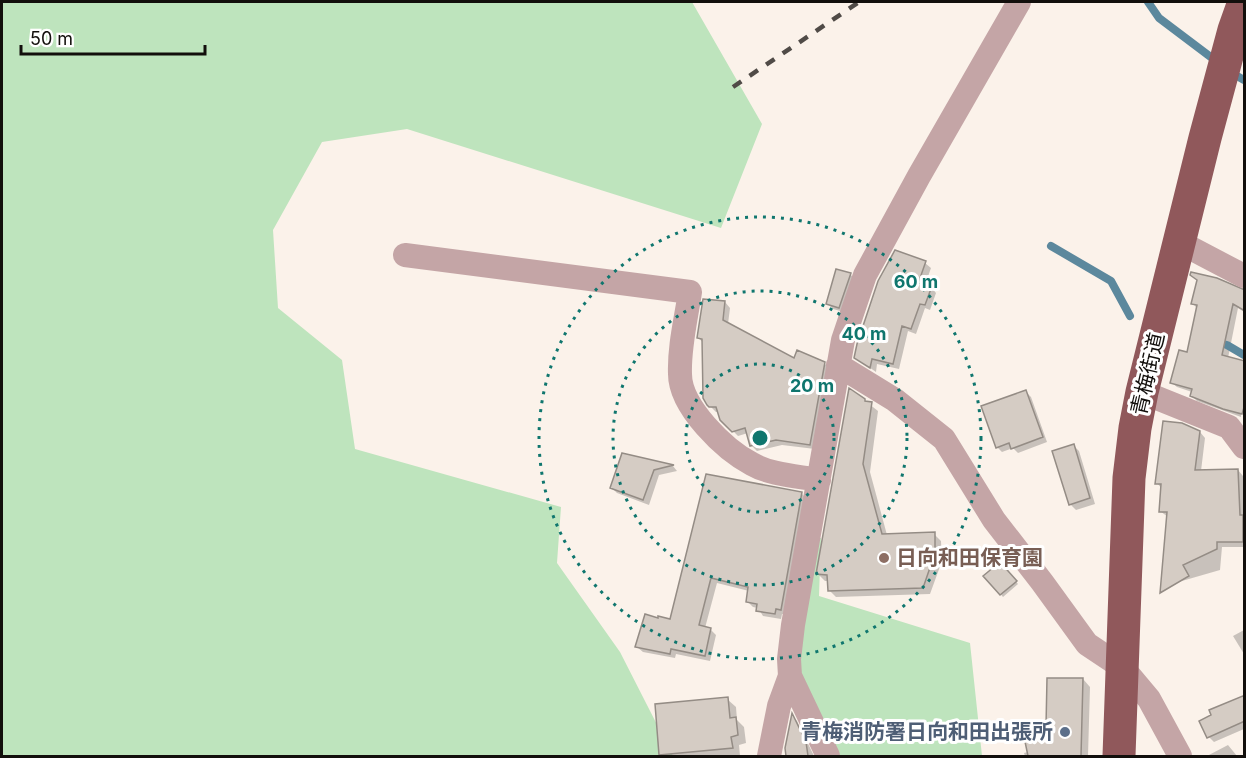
<svg xmlns="http://www.w3.org/2000/svg" width="1246" height="758" font-family="Inter,'Noto Sans JP',sans-serif">
  <rect width="100%" height="100%" fill="#fbf2ea"/>
  <path fill="#bee4bd" d="M2 2H692L762 124 721 228 407 129 322 142 273 230 278 308 342 360 355 449 561 507 557 563 620 652 673 756H2Z
    M816 538H821L819 596 970 643 982 756H836L796 668Z"/>
  <path fill="#0003" d="M925 263 931 268 925 285 931 287 936 293 930 310 925 308 916 334 908 331 899 369 877 364 876 372 856 358Z
    M850 274 856 280 844 312 833 309 827 303Z
    M1244 291V312L1238 308 1228 358 1240 366 1241 417 1197 401 1191 395 1192 392 1177 387 1171 382 1188 354 1198 309 1193 304Z
    M725 302 730 308 728 324 794 360 824 363 829 368 815 449 782 445 757 451 751 445 748 433 738 436 721 419 719 412H716L710 406 704 343 698 338Z
    M1026 392 1031 397 1047 442 1018 453 1013 448 1002 452 997 447Z
    M864 400 878 411 870 472 887 535 934 534 941 541 942 561 930 594 836 597 829 590V581H825L818 574Z
    M1200 432 1205 438 1201 471 1238 470 1243 476 1244 547H1222L1220 570 1168 585V517L1160 511 1162 489 1157 483Z
    M1074 446 1079 451 1095 504 1076 510 1070 504Z
    M623 455 673 466 677 471 659 475 649 505 617 493 612 488Z
    M708 476 801 493 807 499 786 614H782L781 619 763 616 758 608 753 607 747 601 749 591 717 583 705 628 710 629 716 635 710 661 676 654 675 658 643 652 637 647 671 620Z
    M1000 564 1018 584 1003 597 985 576Z
    M1244 630V654L1233 636Z
    M1083 679 1090 687 1088 756H1025L1024 753 1028 752 1048 727Z
    M1244 697V729L1214 742 1209 737Z
    M727 699 736 707 737 720 744 727 746 743 739 745 740 756H663L661 755Z
    M793 717 797 721 814 756H785L788 755Z
    M1228 745 1237 756H1207Z"/>
  <g fill="none" stroke-linecap="round" stroke-linejoin="round">
    <path stroke="#5c889d" stroke-width="8" d="M1148 2 1159 18 1216 61
      M1230 72 1244 80
      M1051 246 1111 281 1130 316
      M1216 342 1227 345 1244 355"/>
  </g>
  <path fill="#d5ccc4" stroke="#948c85" stroke-width="1.5" d="M895 250 926 261 919 281 932 286 925 305 920 304 911 329 902 326 893 364 872 359 870 368 854 358 857 344 878 281Z
    M836 269 851 273 839 308 826 304Z
    M1191 272 1217 278 1245 290V311L1233 304 1222 355 1245 361V404L1242 414 1223 409 1190 396 1192 389 1170 383 1179 350 1187 352 1197 305 1191 304 1197 280 1190 275Z
    M703 299 725 301 723 320 794 358 797 350 825 362 810 445 776 440 750 446 745 428 732 432 720 420 716 407H709L707 405 703 398 702 339 697 338Z
    M849 388 865 399V401L872 402 863 464 882 534 935 532V553L923 588 828 591 827 575 816 574Z
    M1026 390 1043 437 1011 449 1009 443 996 448 981 406Z
    M1163 421 1182 423 1200 431 1195 470 1238 469 1240 515H1243V542H1217V549L1183 565 1189 576 1160 593 1167 512H1159L1161 484H1155Z
    M1074 444 1090 498 1069 505 1052 451Z
    M622 453 674 465 654 470 643 500 610 488Z
    M706 474 802 492 781 610 776 609 775 614 756 611 757 604 746 602 748 587 711 578 699 625 711 628 705 656 671 649 670 654 635 647 645 614 658 618V616L670 619Z
    M1000 562 1017 581 1000 595 983 576Z
    M1047 678H1083L1081 756H1028L1023 732 1046 726Z
    M1245 695V721L1207 738 1199 721 1211 715 1209 710Z
    M728 697 730 718 736 717 738 735 731 737 733 748 659 755 655 704Z
    M792 713 806 742 808 756H786L785 748Z"/>
  <g fill="none" stroke-linecap="round" stroke-linejoin="round">
    <path stroke="#c4a5a6" stroke-width="24" d="M1179 242 1244 276
      M405 255 690 292C686 319 679 347 680 374 680 407 725 450 752 464 771 475 798 476 819 480
      M838 365 895 400 944 439 994 520 1042 582 1087 644 1123 668 1149 699 1180 756
      M1142 392 1229 427 1244 447
      M769 756 779 706 790 676
      M828 756 790 676 789 659 793 625 843 340 865 275 919 176 1019 2"/>
    <path stroke="#90585b" stroke-width="33" d="M1119 756 1129 478 1135 428 1142 392 1205 138 1234 30 1244 2"/>
    <path stroke="#504b47" stroke-width="4.5" stroke-dasharray="10 10" stroke-linecap="butt" d="M733 87 859 2"/>
  </g>
  <g fill="none" stroke="#0f766e" stroke-width="3" stroke-dasharray="3 6">
    <circle cx="760" cy="438" r="74"/>
    <circle cx="760" cy="438" r="147"/>
    <circle cx="760" cy="438" r="221"/>
  </g>
  <circle fill="#8d6e63" stroke="#fff" stroke-width="2" cx="884" cy="558" r="6"/>
  <circle fill="#5c6f8a" stroke="#fff" stroke-width="2" cx="1065" cy="732" r="6"/>
  <g text-anchor="middle" stroke-width="6" stroke-linejoin="round" paint-order="stroke">
    <g font-size="21" fill="#120f0c" stroke="#fff">
      <text transform="translate(1148 374) rotate(-77)" y="7">青梅街道</text>
    </g>
    <g font-size="21" font-weight="bold" fill="#785e54" stroke="#fff" text-anchor="start">
      <text x="896" y="565">日向和田保育園</text>
    </g>
    <g font-size="21" font-weight="bold" fill="#4e5e75" stroke="#fff" text-anchor="end">
      <text x="1053" y="739">青梅消防署日向和田出張所</text>
    </g>
  </g>
  <circle cx="760" cy="438" r="9" fill="#0f766e" stroke="#fff" stroke-width="3"/>
  <g font-size="18" text-anchor="middle" font-weight="bold" fill="#0f766e" stroke="#fff" stroke-width="6" stroke-linejoin="round" paint-order="stroke">
    <text x="916" y="288">60 m</text>
    <text x="864" y="340">40 m</text>
    <text x="812" y="392">20 m</text>
  </g>
  <rect width="1246" height="758" fill="none" stroke="#120f0c" stroke-width="6"/>
  <path d="M21 45v9h184v-9" fill="none" stroke="#120f0c" stroke-width="3"/>
  <text x="30" y="45" font-size="18" fill="#120f0c" stroke="#ffffff" stroke-width="4.5" paint-order="stroke">50 m</text>
</svg>
